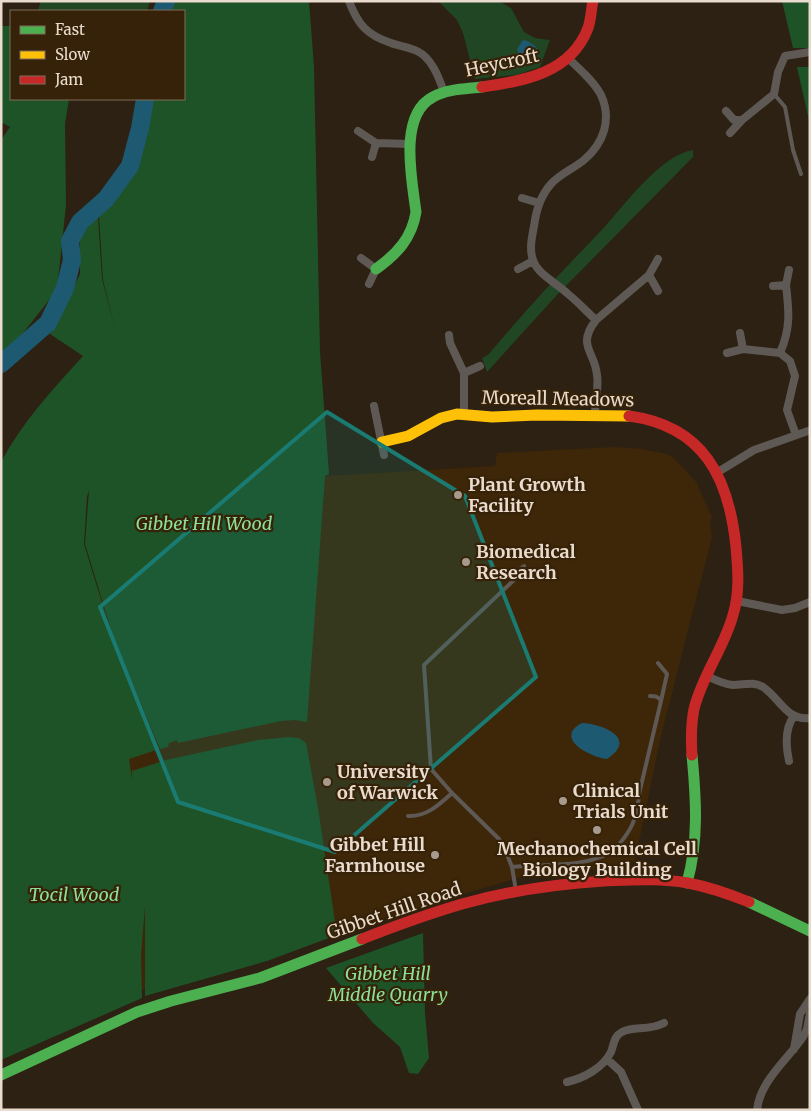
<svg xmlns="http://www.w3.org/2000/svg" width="811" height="1111" font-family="Merriweather,serif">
  <rect width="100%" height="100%" fill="#2c2112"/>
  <path fill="#3e2708" d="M615 447 641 449 667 454 674 458 696 482 712 517 710 522 712 537 661 736 635 861 617 867 524 876 1 1032V641L327 476 495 466 497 453Z"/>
  <path fill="#204624" d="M41 1H150L147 11H43L38 10Z
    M438 1H499L511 8 524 32 535 38 550 40 540 67 516 75 475 79 463 33 457 20Z
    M693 150V157L556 296 487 372 482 358 488 355C523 313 560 273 598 234 622 209 659 155 693 150Z"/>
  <path fill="#1e5328" d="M171 1H309L314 67 320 352 329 474 325 476 307 722 295 720 281 721 178 743 177 740 169 743 168 747 160 749 113 636 85 544 89 490 87 497 84 544 112 636 159 749 129 759 132 779V771L166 760 258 740 289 737 299 738 306 743 318 808 337 935 267 961 145 996V906L141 955 142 998 1 1060V462C23 421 52 390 83 356L50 334 80 274V234L98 217 102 279 115 329 103 280 99 216C112 201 125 186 134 168 142 154 146 116 148 99H184V11H167Z
    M782 1H810V48H793Z
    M1 26H11V99H69L65 124 66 205 57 290 1 361V140L10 127 1 122Z
    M797 67H810V125Z
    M423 933 425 1013 429 1058 418 1074 409 1073 400 1047 373 1023 326 968Z"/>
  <path fill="#1e5972" d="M523 40C529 41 537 46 539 52L537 58 533 62C524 60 519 59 517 49Z
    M582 723C602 724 639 738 607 759 590 757 553 738 582 723Z"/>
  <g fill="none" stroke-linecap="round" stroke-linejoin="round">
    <path stroke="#1e5972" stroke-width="18" d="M162 11 166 1
      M1 364 48 323 65 288 72 260 70 241 80 222 106 199 130 166 140 128 145 99"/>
    <path stroke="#5f5955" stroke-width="4" d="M774 94 785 107 793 150 801 174
      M658 663 667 674 661 701
      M408 816C426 817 439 805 452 793
      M512 867C543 863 580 869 609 853 618 848 631 830 634 820 638 811 638 800 640 790 647 760 654 731 661 701 658 696 655 696 650 696
      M516 891 512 867 506 852 499 839 452 793 431 769 424 665 514 580 518 571 524 566"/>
    <path stroke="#5f5955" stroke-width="8" d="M349 1C358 25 367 35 391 43 399 46 409 47 417 51 432 58 439 78 444 92
      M568 58C579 69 594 81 601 95 612 119 604 143 584 160 573 169 560 174 551 184 540 196 536 211 534 226 532 237 529 249 533 260 538 275 557 283 568 294 578 302 586 311 596 320
      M726 111 734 120H742L774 94 778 72 785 56 810 52
      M358 131 376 143 372 157
      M730 133 742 120
      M376 143 410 144
      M522 198 539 203
      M361 258 376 269 369 284
      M658 259 649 275 658 291
      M518 269 533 261
      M773 286 786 285 789 270
      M449 335 450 343 464 373
      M743 349 780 353 790 361 795 376 787 410 796 435
      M727 353 743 349 740 333
      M780 353C791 328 789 311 786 285
      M374 406 384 455
      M464 413V373L480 366
      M595 414C595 402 599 387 597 375 595 351 576 346 596 320L649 275
      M718 472 754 450 808 431
      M737 601 782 610 795 608 810 602
      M707 676C715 680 723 684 733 685 744 685 753 681 763 687 780 698 786 721 810 718
      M789 761C786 747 784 729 794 716
      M794 1049 800 1014 810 999
      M607 1059 621 1072 638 1110
      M567 1082C584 1078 603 1068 611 1052 614 1044 614 1036 622 1032 633 1026 649 1031 664 1023
      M757 1110C760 1081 787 1060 803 1037L807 1029 810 1013"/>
    <path stroke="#4caf50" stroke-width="11" d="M376 269C397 254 412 238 416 212 412 180 398 115 433 97 447 89 466 89 482 87
      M687 883C699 840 696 798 692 755
      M749 902 810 931
      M1 1075 137 1012 171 1001 260 978 362 939"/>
    <path stroke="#ffc107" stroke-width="11" d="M382 442 408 436 441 418 457 414 492 417 537 415 629 416"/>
    <path stroke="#c62828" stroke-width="11" d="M482 87C524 81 571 73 588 28 591 20 591 10 593 1
      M629 416C704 426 729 478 736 547 738 570 740 592 733 615 724 648 702 676 694 709 691 724 691 740 692 755
      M362 939C395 926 428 914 462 904 508 891 557 884 604 881 632 880 660 878 688 883 709 887 729 894 749 902"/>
  </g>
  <path fill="#1a7b73" fill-opacity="0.2" stroke="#1a7b73" stroke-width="4" stroke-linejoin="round" d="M327 412 465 496 536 677 335 852 178 802 100 607Z"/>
  <g fill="#a79a8c" stroke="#362208" stroke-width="2">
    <circle cx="458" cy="495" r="5"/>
    <circle cx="466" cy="562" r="5"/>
    <circle cx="327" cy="782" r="5"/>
    <circle cx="563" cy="801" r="5"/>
    <circle cx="597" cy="830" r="5"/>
    <circle cx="435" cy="855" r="5"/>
  </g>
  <g text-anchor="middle" stroke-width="4.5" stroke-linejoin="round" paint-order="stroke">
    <g font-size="18" fill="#e9dbcd" stroke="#362208">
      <text transform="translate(502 63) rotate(-12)" y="6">Heycroft</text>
      <text transform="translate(558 399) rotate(1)" y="6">Moreall Meadows</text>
      <text transform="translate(394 911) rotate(-19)" y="6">Gibbet Hill Road</text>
    </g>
    <g font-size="18" font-weight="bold" fill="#e9dbcd" stroke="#362208" text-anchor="start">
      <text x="468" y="491">Plant Growth<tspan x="468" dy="21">Facility</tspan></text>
      <text x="476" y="558">Biomedical<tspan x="476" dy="21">Research</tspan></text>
      <text x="337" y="778">University<tspan x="337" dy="21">of Warwick</tspan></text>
      <text x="573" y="797">Clinical<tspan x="573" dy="21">Trials Unit</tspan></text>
      <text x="425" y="851" text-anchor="end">Gibbet Hill<tspan x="425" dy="21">Farmhouse</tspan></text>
      <text x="597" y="855" text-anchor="middle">Mechanochemical Cell<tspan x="597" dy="21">Biology Building</tspan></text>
    </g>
    <g font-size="18" font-style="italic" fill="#8be098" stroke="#362208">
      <text x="204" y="530">Gibbet Hill Wood</text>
      <text x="74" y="901">Tocil Wood</text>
      <text x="388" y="980">Gibbet Hill<tspan x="388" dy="21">Middle Quarry</tspan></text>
    </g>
  </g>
  <rect width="811" height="1111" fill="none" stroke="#e9dbcd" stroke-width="5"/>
  <rect x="10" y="10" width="175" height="90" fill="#362208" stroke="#7e6c57"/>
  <rect x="20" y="26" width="25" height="8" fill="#4caf50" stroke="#7e6c57"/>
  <text x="55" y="35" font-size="15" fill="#e9dbcd">Fast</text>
  <rect x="20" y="51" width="25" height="8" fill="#ffc107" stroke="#7e6c57"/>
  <text x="55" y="60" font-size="15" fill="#e9dbcd">Slow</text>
  <rect x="20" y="76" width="25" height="8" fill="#c62828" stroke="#7e6c57"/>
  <text x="55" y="85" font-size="15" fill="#e9dbcd">Jam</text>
</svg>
